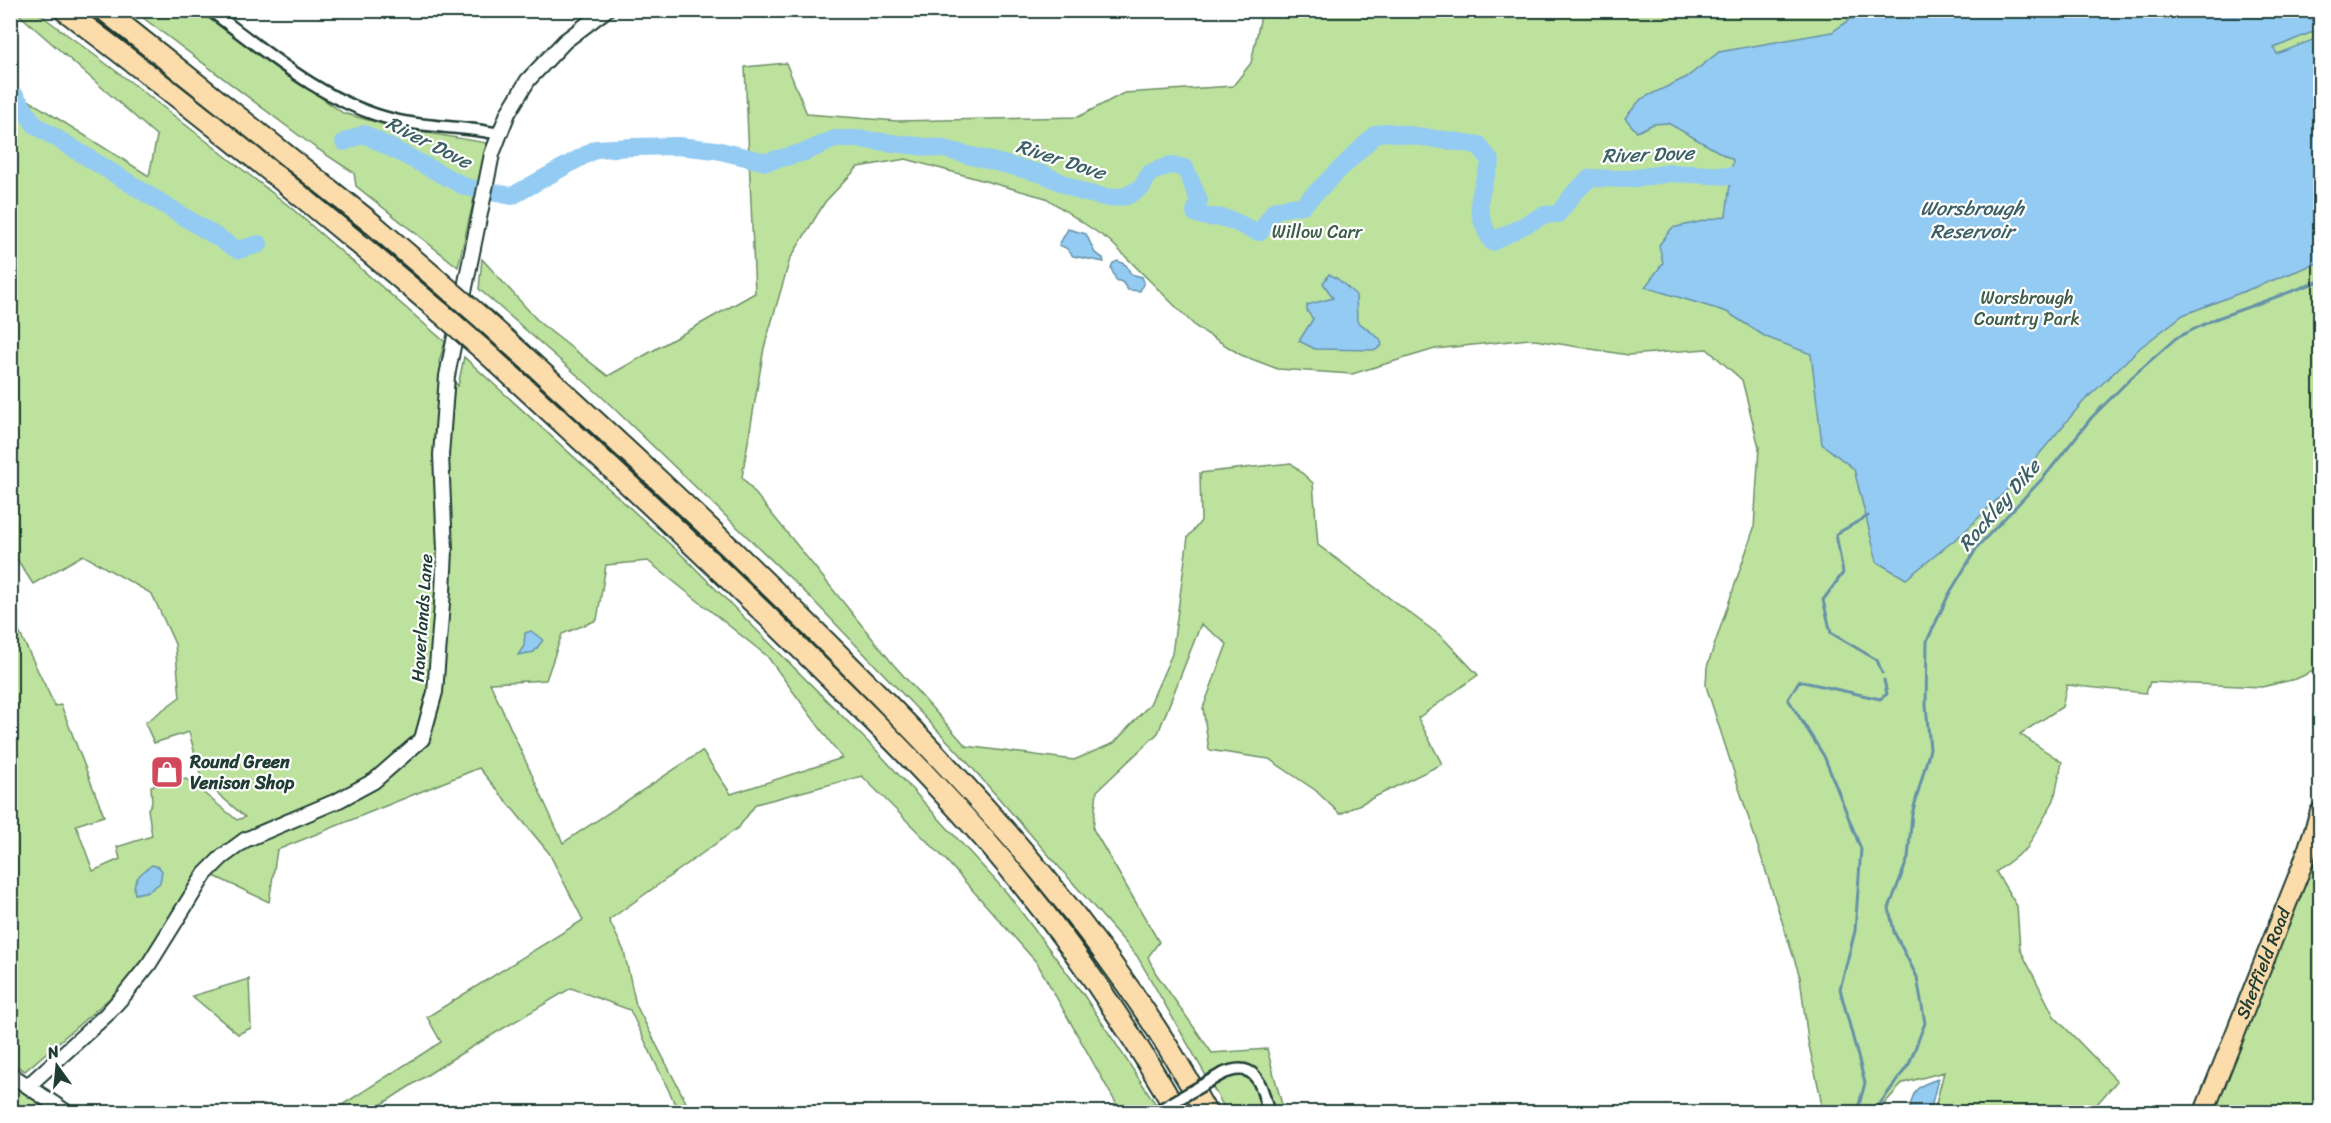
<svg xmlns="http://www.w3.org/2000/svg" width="2331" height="1123" font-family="Sriracha,sans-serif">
  <rect width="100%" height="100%" fill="#fff"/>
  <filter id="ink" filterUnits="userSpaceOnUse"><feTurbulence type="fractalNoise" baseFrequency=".0167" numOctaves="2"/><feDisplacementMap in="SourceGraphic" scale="12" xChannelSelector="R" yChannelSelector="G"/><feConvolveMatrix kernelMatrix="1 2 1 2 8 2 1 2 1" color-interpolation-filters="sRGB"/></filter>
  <g filter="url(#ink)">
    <path fill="#bde29d" stroke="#6e9068" stroke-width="1.5" fill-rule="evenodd" d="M34 10 140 89 289 206 445 342 439 362 458 386 464 357 684 557 876 750 1007 893 1083 994 1155 1103 1140 1112H1121L1037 963 944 858 862 776 756 804 739 827 609 920 624 951 636 1005 691 1112H679L630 1010 571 988 452 1059 370 1112H331L441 1042 427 1017 583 920 549 853 479 768 277 850 269 902 214 876 124 986 25 1071 10 1062V613L55 706 61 705 104 816 76 825 93 871 120 859 117 847 152 836 148 809 152 803 151 786 186 779 237 820 245 817 202 780 189 732 154 743 145 723 180 697 175 644 152 594 83 555 33 584 11 550V89L149 176 157 136 15 11ZM648 561 767 656 842 758 731 794 702 751 563 843 490 683 546 680 562 634 597 620 606 565Z
      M134 11H198L343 113 393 127 487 143 458 267 356 186 354 173 313 146Z
      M1262 11H2320V668L2296 679 2262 687 2150 682 2146 693 2067 685 2062 707 2020 734 2062 762 2054 800 2027 848 1996 872 2017 906 2020 949 2054 1016 2117 1081 2090 1112H1934L1944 1072 1903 1083 1877 1112H1822L1820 1094 1808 1041 1800 977 1706 686 1707 667 1754 528 1759 447 1742 380 1707 349 1628 355 1529 339 1435 349 1352 374 1278 369 1241 355 1196 327 1110 241 1046 198 906 159 858 167 825 202 790 259 764 348 742 477 893 664 966 746 1074 760 1114 743 1150 704 1172 654 1188 537 1201 521 1200 473 1291 463 1313 483 1318 545 1442 637 1478 675 1418 718 1442 764 1340 814 1315 790 1269 759 1209 750 1203 708 1227 644 1201 624 1158 733 1097 791 1093 829 1159 942 1148 957 1155 972 1212 1053 1267 1049 1284 1112H1227L1137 956 960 754 811 598 601 396 479 289 482 259 540 323 608 376 755 293 745 67 786 63 807 114 897 121 1078 117 1124 93 1233 86 1251 63Z
      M2320 834V1112H2213Z
      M249 979 251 1028 238 1034 192 996Z
      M10 1080 56 1112H11Z"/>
    <path fill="#94cbf3" stroke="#6592a7" stroke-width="1.5" d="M1862 11H2320V29L2274 48 2277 54 2320 37V85L2315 87 2320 103V262L2183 315 2141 347 2083 402 2020 477 1963 533 1906 579 1877 562 1854 469 1822 444 1811 354 1766 337 1727 312 1645 287 1663 263 1659 245 1672 228 1726 216 1733 160 1668 123 1653 124 1637 132 1625 118 1641 99 1687 77 1719 52 1832 32Z
      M1068 229 1086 234 1095 253 1103 258 1104 262 1073 256 1066 248 1059 245Z
      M1118 261 1126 265 1131 274 1142 277 1144 282 1140 291 1128 290 1122 282 1116 280 1111 268 1113 263Z
      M1329 274 1338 279 1356 295 1357 321 1380 339 1382 345 1376 350 1315 349 1299 341 1313 319 1307 311V305L1333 298 1323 283Z
      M531 631 543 640 534 652 518 655 524 646 525 633Z
      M152 865 159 867 162 871 160 883 149 891 135 894C131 880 142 872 152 865Z
      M1938 1079 1930 1112H1909C1913 1089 1916 1086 1938 1079Z"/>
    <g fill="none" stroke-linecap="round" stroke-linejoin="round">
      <path stroke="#6592a7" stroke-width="3" d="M1868 516 1836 534 1843 573 1823 600 1831 633 1877 660 1882 673
        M1857 1112 1865 1083 1840 989 1855 931 1861 849 1824 756 1788 699 1799 681 1880 699 1887 694 1884 680
        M1874 1112 1909 1064 1925 1023 1917 977 1894 932 1889 908 1908 858 1912 814 1930 749 1926 705 1927 641 1949 594 1978 546 2044 477 2092 417 2133 376 2176 338 2215 319 2320 281"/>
      <path stroke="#94cbf3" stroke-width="18" d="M10 97H16L35 125 238 250 259 244
        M344 142 364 134 466 187 512 196 596 149 634 147 678 146 716 150 766 162 805 152 835 139H858L944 149 1043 174 1082 192 1108 198 1127 196 1142 187 1150 173 1170 165 1185 168 1199 200 1195 213C1206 219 1211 216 1223 218 1237 220 1246 230 1260 232L1275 210 1303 205 1376 134 1387 132 1479 145 1491 162C1478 197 1473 208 1492 242L1544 215 1558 214 1575 192 1590 178 1629 179 1671 173 1731 176 1755 175"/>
      <g stroke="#1f3d34" stroke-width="15">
        <path id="minor" d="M210 10C266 52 325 104 395 120 429 128 465 126 499 134
          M1220 1075C1256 1058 1261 1083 1268 1112"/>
      </g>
      <g stroke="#1f3d34" stroke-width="18">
        <path id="tertiary" d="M10 1074 66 1112
          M28 1086 106 1015 124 995 149 964 205 874 222 857 245 840 339 800 374 781 422 739 435 692 443 591 445 550 441 455 447 376 492 154 508 113 528 80 565 41 606 10"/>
      </g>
      <g stroke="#1f3d34" stroke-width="22">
        <g id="trunk">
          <path id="s1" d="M2204 1112 2302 866 2320 812"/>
        </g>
      </g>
      <g stroke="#1f3d34" stroke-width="24">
        <path id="motorway" d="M64 10C193 107 319 209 441 313
          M104 10 374 225 439 281
          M483 319C609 433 734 548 853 669 987 803 1115 945 1206 1112
          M482 349C578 437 674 526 767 616 850 697 935 779 1009 868 1072 945 1128 1026 1177 1112"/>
      </g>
      <use href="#minor" stroke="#fff" stroke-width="10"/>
      <use href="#tertiary" stroke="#fff" stroke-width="14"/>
      <use href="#trunk" stroke="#fddcac" stroke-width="18"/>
      <use href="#motorway" stroke="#fddcac" stroke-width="20"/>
      <g stroke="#1f3d34" stroke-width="15" stroke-linecap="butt">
        <path id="minor-bridge" d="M1156 1112 1220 1075"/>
      </g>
      <g stroke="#1f3d34" stroke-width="24" stroke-linecap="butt">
        <path id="motorway-bridge" d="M439 281 483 319
          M441 313 482 349"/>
      </g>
      <use href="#minor-bridge" stroke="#fff" stroke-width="10"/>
      <use href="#motorway-bridge" stroke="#fddcac" stroke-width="20"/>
    </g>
  </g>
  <defs>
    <g id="shop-square" transform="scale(1.725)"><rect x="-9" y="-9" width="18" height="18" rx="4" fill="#d1495b" stroke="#fff"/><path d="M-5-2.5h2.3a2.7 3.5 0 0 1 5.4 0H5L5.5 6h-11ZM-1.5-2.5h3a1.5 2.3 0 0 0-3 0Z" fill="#fff"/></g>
  </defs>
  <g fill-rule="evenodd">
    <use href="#shop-square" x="167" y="772"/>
  </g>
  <g text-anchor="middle" stroke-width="4.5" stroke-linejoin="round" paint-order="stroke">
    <g font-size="18" fill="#3f5e49" stroke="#fff">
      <text x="1317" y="238">Willow Carr</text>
      <text x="2027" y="304">Worsbrough<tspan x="2027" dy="21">Country Park</tspan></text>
    </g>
    <g font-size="18" fill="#1f3d34" stroke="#fff">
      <text transform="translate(422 618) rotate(-86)" y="6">Haverlands Lane</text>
      <text dy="6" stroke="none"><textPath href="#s1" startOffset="160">Sheffield Road</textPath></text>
    </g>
    <g font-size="18" font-weight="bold" fill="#1f3d34" stroke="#fff" text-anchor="start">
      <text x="190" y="768">Round Green<tspan x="190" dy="21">Venison Shop</tspan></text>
    </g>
    <g font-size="20" font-style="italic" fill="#3c6064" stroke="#fff">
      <text transform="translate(429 142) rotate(27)" y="7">River Dove</text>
      <text transform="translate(1648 154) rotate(-2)" y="7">River Dove</text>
      <text transform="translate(1061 159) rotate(18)" y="7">River Dove</text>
      <text x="1972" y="215">Worsbrough<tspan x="1972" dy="23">Reservoir</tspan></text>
      <text transform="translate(1999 505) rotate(-49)" y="7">Rockley Dike</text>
    </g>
  </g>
  <rect width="2331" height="1123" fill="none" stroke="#fff" stroke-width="36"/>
  <rect x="18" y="18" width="2295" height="1087" fill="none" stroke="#1f3d34" stroke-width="2" filter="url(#ink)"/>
  <g transform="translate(57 1066) rotate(345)" stroke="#ffffff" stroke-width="4.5" paint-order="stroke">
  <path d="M0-4.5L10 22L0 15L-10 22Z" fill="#1f3d34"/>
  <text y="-9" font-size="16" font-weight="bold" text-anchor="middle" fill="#1f3d34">N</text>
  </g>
</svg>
